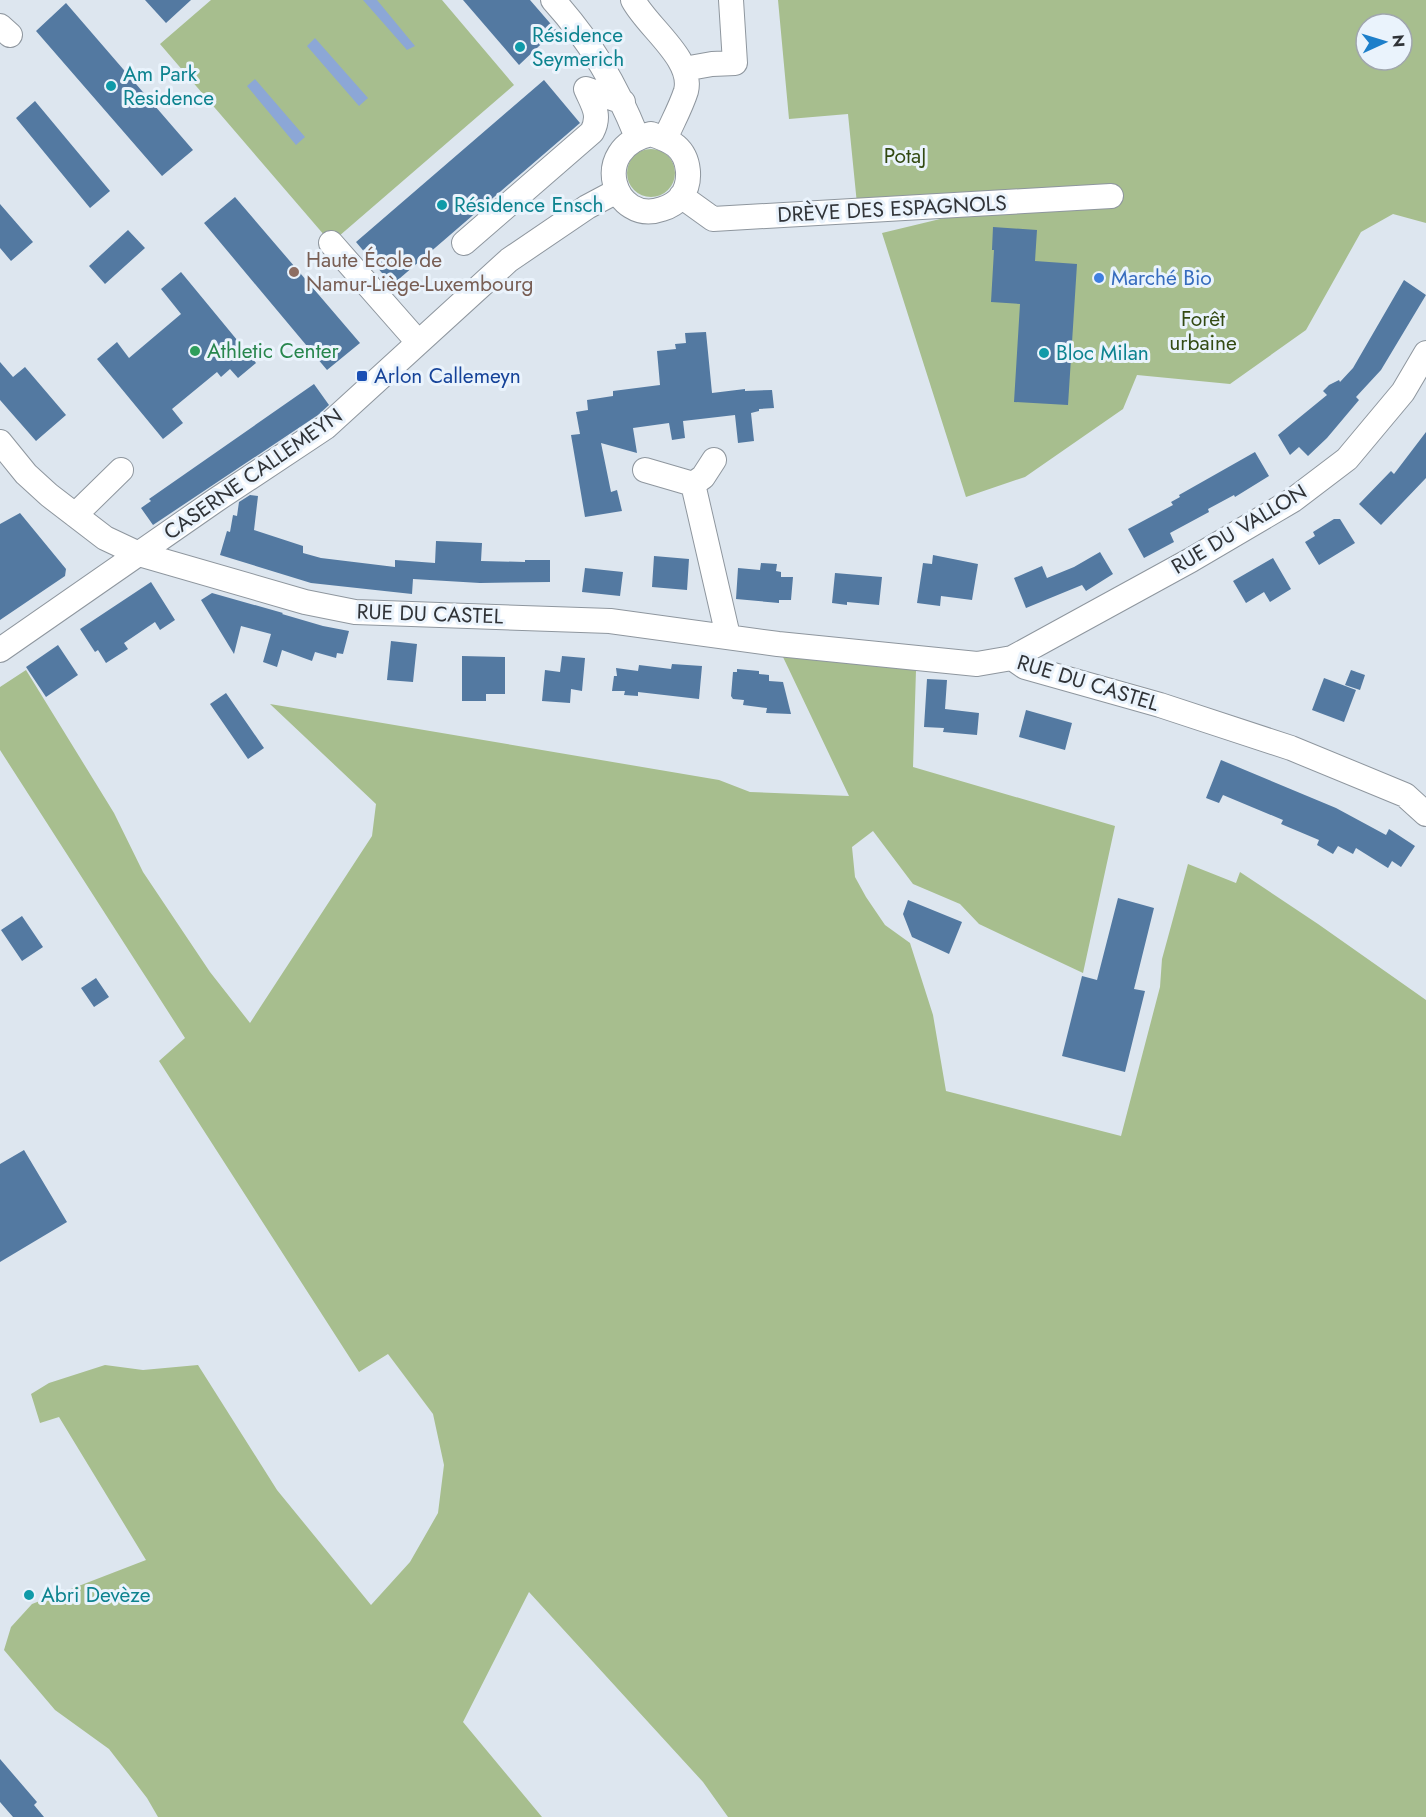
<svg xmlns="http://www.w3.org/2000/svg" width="1426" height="1817" font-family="Jost,sans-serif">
  <rect width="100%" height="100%" fill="#dde6ef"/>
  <path fill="#a7be8e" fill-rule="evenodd" d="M211 0H442L514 85 331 243 160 44Z
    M778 0H1426V223L1393 214 1361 232 1306 330 1230 384 1137 375 1123 409 1025 477 966 497 882 233 1061 190 857 204 848 114 789 119ZM1366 24H1402V60H1366Z
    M627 173a24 24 0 1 1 48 0a24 24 0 1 1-48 0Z
    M783 657 916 670 913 767 1115 826 1083 973 979 924 960 904 913 884 873 831 852 847 855 877 866 897 885 925 910 943 933 1015 946 1091 1121 1136 1160 987 1162 959 1188 864 1236 883 1240 872 1318 924 1426 1000V1817H728L703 1782 529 1592 463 1722 542 1817H158L147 1798 109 1749 55 1710 4 1650 11 1627 32 1604 146 1560 59 1417 40 1423 31 1394 49 1383 105 1365 143 1370 198 1365 277 1490 371 1605 410 1562 438 1513 444 1465 433 1414 388 1354 359 1372 159 1061 185 1038 0 750V687L26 670 114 813 143 872 210 972 250 1023 372 836 376 804 270 704 719 780 750 792 849 796Z"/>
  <path fill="#8ca7d6" d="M363 0H377L415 46 407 50Z
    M315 38 368 98 359 106 307 46Z
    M255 79 305 137 296 145 247 86Z"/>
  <path fill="#5379a1" d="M145 0H191L166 23Z
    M463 0H530L556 30 519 65Z
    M66 3 193 150 162 176 36 31Z
    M544 80 580 123 392 285 356 242Z
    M35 101 110 191 90 208 16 118Z
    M235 197 360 343 327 370 204 223Z
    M0 204 33 242 11 261 0 248Z
    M993 227 1037 230 1035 261 1077 264 1068 405 1014 402 1020 304 991 302 994 250H992Z
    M128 230 145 248 105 284 89 266Z
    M181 272 256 363 238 378 230 369 221 377 217 372 172 409 183 423 163 439 97 359 117 342 129 358 181 314 161 289Z
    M1404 280 1426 295 1381 370 1356 397 1359 400 1327 438 1308 456 1299 447 1290 455 1278 435 1327 395 1323 391 1329 385 1339 380 1340 382 1353 368Z
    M706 332 712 393 745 389V391L772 390 774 408 759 409V411L751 413 754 441 738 443 735 415 683 421 685 438 672 440 669 423 633 428 637 453 601 443 611 492 617 490 622 511 585 517 571 435 580 434 576 412 588 410 587 400 613 396V391L660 385 657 351 676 349 675 344 686 343 685 333Z
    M0 362 13 377 25 367 66 415 36 441 0 400Z
    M314 384 329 405 318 415 153 525 141 508 151 501 149 499Z
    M1426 432V478L1381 525 1359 504 1391 471 1394 474Z
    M1255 452 1269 476 1235 497 1234 495 1208 509 1209 512 1170 533 1174 542 1144 558 1128 529 1173 505 1171 502 1180 497 1179 495Z
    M250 495 258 496 254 530 303 546V553L321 558 395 567V560L435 563 436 541 482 543 481 561 525 562V560H550V582L480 583 413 579 412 594 311 583 220 555 227 531 230 532 233 515 237 516 239 502Z
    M20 513 66 569 65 576 0 620V524Z
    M1334 519H1340L1355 543 1319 565 1305 542 1315 536 1313 532Z
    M1100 552 1113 574 1086 591 1082 585 1026 608 1014 578 1042 566 1047 578 1074 567Z
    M933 555 978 564 972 600 941 596 940 606 917 603 923 563 932 564Z
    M654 556 689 559 687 590 652 587Z
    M1273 558 1291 589 1270 602 1264 592 1246 603 1233 581Z
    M761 563 777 564 776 571 781 572V577H793L791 600H779V603L736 599 738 568 760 570Z
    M585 568 623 572 620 596 582 592Z
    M835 573 882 577 879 605 847 602V605L832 603Z
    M151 582 175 620 160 630 155 622 124 643 128 649 106 663 98 650 95 652 80 629Z
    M212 593 283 613 282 614 323 626 349 631 343 654 337 653 336 658 315 652 312 661 282 650 277 667 263 662 271 634 241 626 234 654 201 600Z
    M391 641 417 644 413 682 387 680Z
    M58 645 78 675 46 697 26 667Z
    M462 656 505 657V694H486V701H462Z
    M562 656 585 658 582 691 571 689 570 703 542 701 545 670 560 672Z
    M672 664 702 666 699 699 638 692V696L624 695 625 691H612L614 676H617L616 668 638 671 639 665 671 669Z
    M737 669 759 671V674L769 675V681L783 682 791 714 766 713 767 708 743 705 744 700 733 699 731 696 733 672H737Z
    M1351 670 1365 675 1360 690 1345 685Z
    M1324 678 1356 690 1344 722 1312 710Z
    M927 679 947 680 945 709 979 713 977 735 943 732 944 728 924 727Z
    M226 693 264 748 248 759 210 704Z
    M1026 710 1072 723 1065 750 1019 737Z
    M1221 760 1336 808 1386 835 1389 829 1415 846 1401 867 1392 861 1388 868 1356 848 1353 854 1338 846 1333 854 1317 845 1319 840 1281 824 1283 820 1223 795 1219 803 1206 798Z
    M1118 898 1154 908 1134 989 1145 991 1125 1072 1062 1056 1082 976 1097 980Z
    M908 900 962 922 949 954 912 937 903 914Z
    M22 916 43 947 22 961 1 930Z
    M96 978 109 997 94 1007 81 988Z
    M24 1150 67 1222 0 1262V1164Z
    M0 1759 37 1802 34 1805 44 1817H13L0 1802Z"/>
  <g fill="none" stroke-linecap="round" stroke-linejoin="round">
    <g stroke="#8e969e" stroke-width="26">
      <path id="minor" d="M553 0C591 42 616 85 637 137
        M633 0C647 27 694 59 686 91 681 107 672 123 665 139
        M0 26 10 35
        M684 69 712 64 735 63 731 0
        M651 134C660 137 669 140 676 146 690 158 692 182 681 197 676 203 669 207 662 209 614 226 588 148 651 134Z
        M681 196 713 219 1111 196
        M331 243 418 342
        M464 243 592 132C601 115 593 105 586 89L623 102
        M0 442 26 474 49 495 105 538 139 554 305 602 355 612 610 621 778 644 977 664 1012 658 1191 560 1293 500 1347 459 1403 392 1426 353
        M645 470 693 484 728 636
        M693 484 703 477 714 460
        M75 515 121 470
        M0 650 216 500 326 427 509 260 587 207 617 191
        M1012 658 1025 667 1160 705 1291 748 1405 795 1426 814"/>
    </g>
    <use href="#minor" stroke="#fff" stroke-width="24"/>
  </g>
  <g fill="#0f9aa8" stroke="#eaf3fc" stroke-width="2">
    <circle cx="520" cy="47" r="6"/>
    <circle cx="111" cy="86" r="6"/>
    <circle cx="442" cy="205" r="6"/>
    <circle cx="1044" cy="353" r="6"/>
    <circle cx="29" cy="1595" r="6"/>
  </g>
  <circle fill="#8d6e63" stroke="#eaf3fc" stroke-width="2" cx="294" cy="272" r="6"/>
  <circle fill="#3f7fe0" stroke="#eaf3fc" stroke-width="2" cx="1099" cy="278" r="6"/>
  <circle fill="#2e9e5b" stroke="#eaf3fc" stroke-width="2" cx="195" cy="351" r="6"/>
  <rect fill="#1a4fb4" stroke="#eaf3fc" stroke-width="2" x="356" y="370" width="12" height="12" rx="3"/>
  <g text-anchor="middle" stroke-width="6" stroke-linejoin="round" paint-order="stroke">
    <g font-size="21" fill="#0d838f" stroke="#eaf3fc" text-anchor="start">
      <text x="532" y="42">Résidence<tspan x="532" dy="24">Seymerich</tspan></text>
      <text x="123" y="81">Am Park<tspan x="123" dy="24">Residence</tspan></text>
      <text x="454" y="212">Résidence Ensch</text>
      <text x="1056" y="360">Bloc Milan</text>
      <text x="41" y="1602">Abri Devèze</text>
    </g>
    <g font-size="21" fill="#334a13" stroke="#eaf3fc">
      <text x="905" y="163">PotaJ</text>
      <text x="1203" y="326">Forêt<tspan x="1203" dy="24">urbaine</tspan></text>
    </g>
    <g font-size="21" fill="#303337" stroke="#eaf3fc">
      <text transform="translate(892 209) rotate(-3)" y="7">DRÈVE DES ESPAGNOLS</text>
      <text transform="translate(253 474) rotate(-35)" y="7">CASERNE CALLEMEYN</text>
      <text transform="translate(1239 529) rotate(-31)" y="7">RUE DU VALLON</text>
      <text transform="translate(430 614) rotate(2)" y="7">RUE DU CASTEL</text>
      <text transform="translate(1088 683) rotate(17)" y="7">RUE DU CASTEL</text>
    </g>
    <g font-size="21" fill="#785e54" stroke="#eaf3fc" text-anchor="start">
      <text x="306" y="267">Haute École de<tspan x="306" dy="24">Namur-Liège-Luxembourg</tspan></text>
    </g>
    <g font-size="21" fill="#366cbe" stroke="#eaf3fc" text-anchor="start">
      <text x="1111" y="285">Marché Bio</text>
    </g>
    <g font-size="21" fill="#27864d" stroke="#eaf3fc" text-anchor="start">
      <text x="207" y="358">Athletic Center</text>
    </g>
    <g font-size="21" fill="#164399" stroke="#eaf3fc" text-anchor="start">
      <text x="374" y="383">Arlon Callemeyn</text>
    </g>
  </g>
  <g transform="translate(1384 42) rotate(86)"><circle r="28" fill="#eaf3fc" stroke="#a0a6ad" stroke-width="1.5"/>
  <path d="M0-4.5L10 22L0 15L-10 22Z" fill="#1d7fca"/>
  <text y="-9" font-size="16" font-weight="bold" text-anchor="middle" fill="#303337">N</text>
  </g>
</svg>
